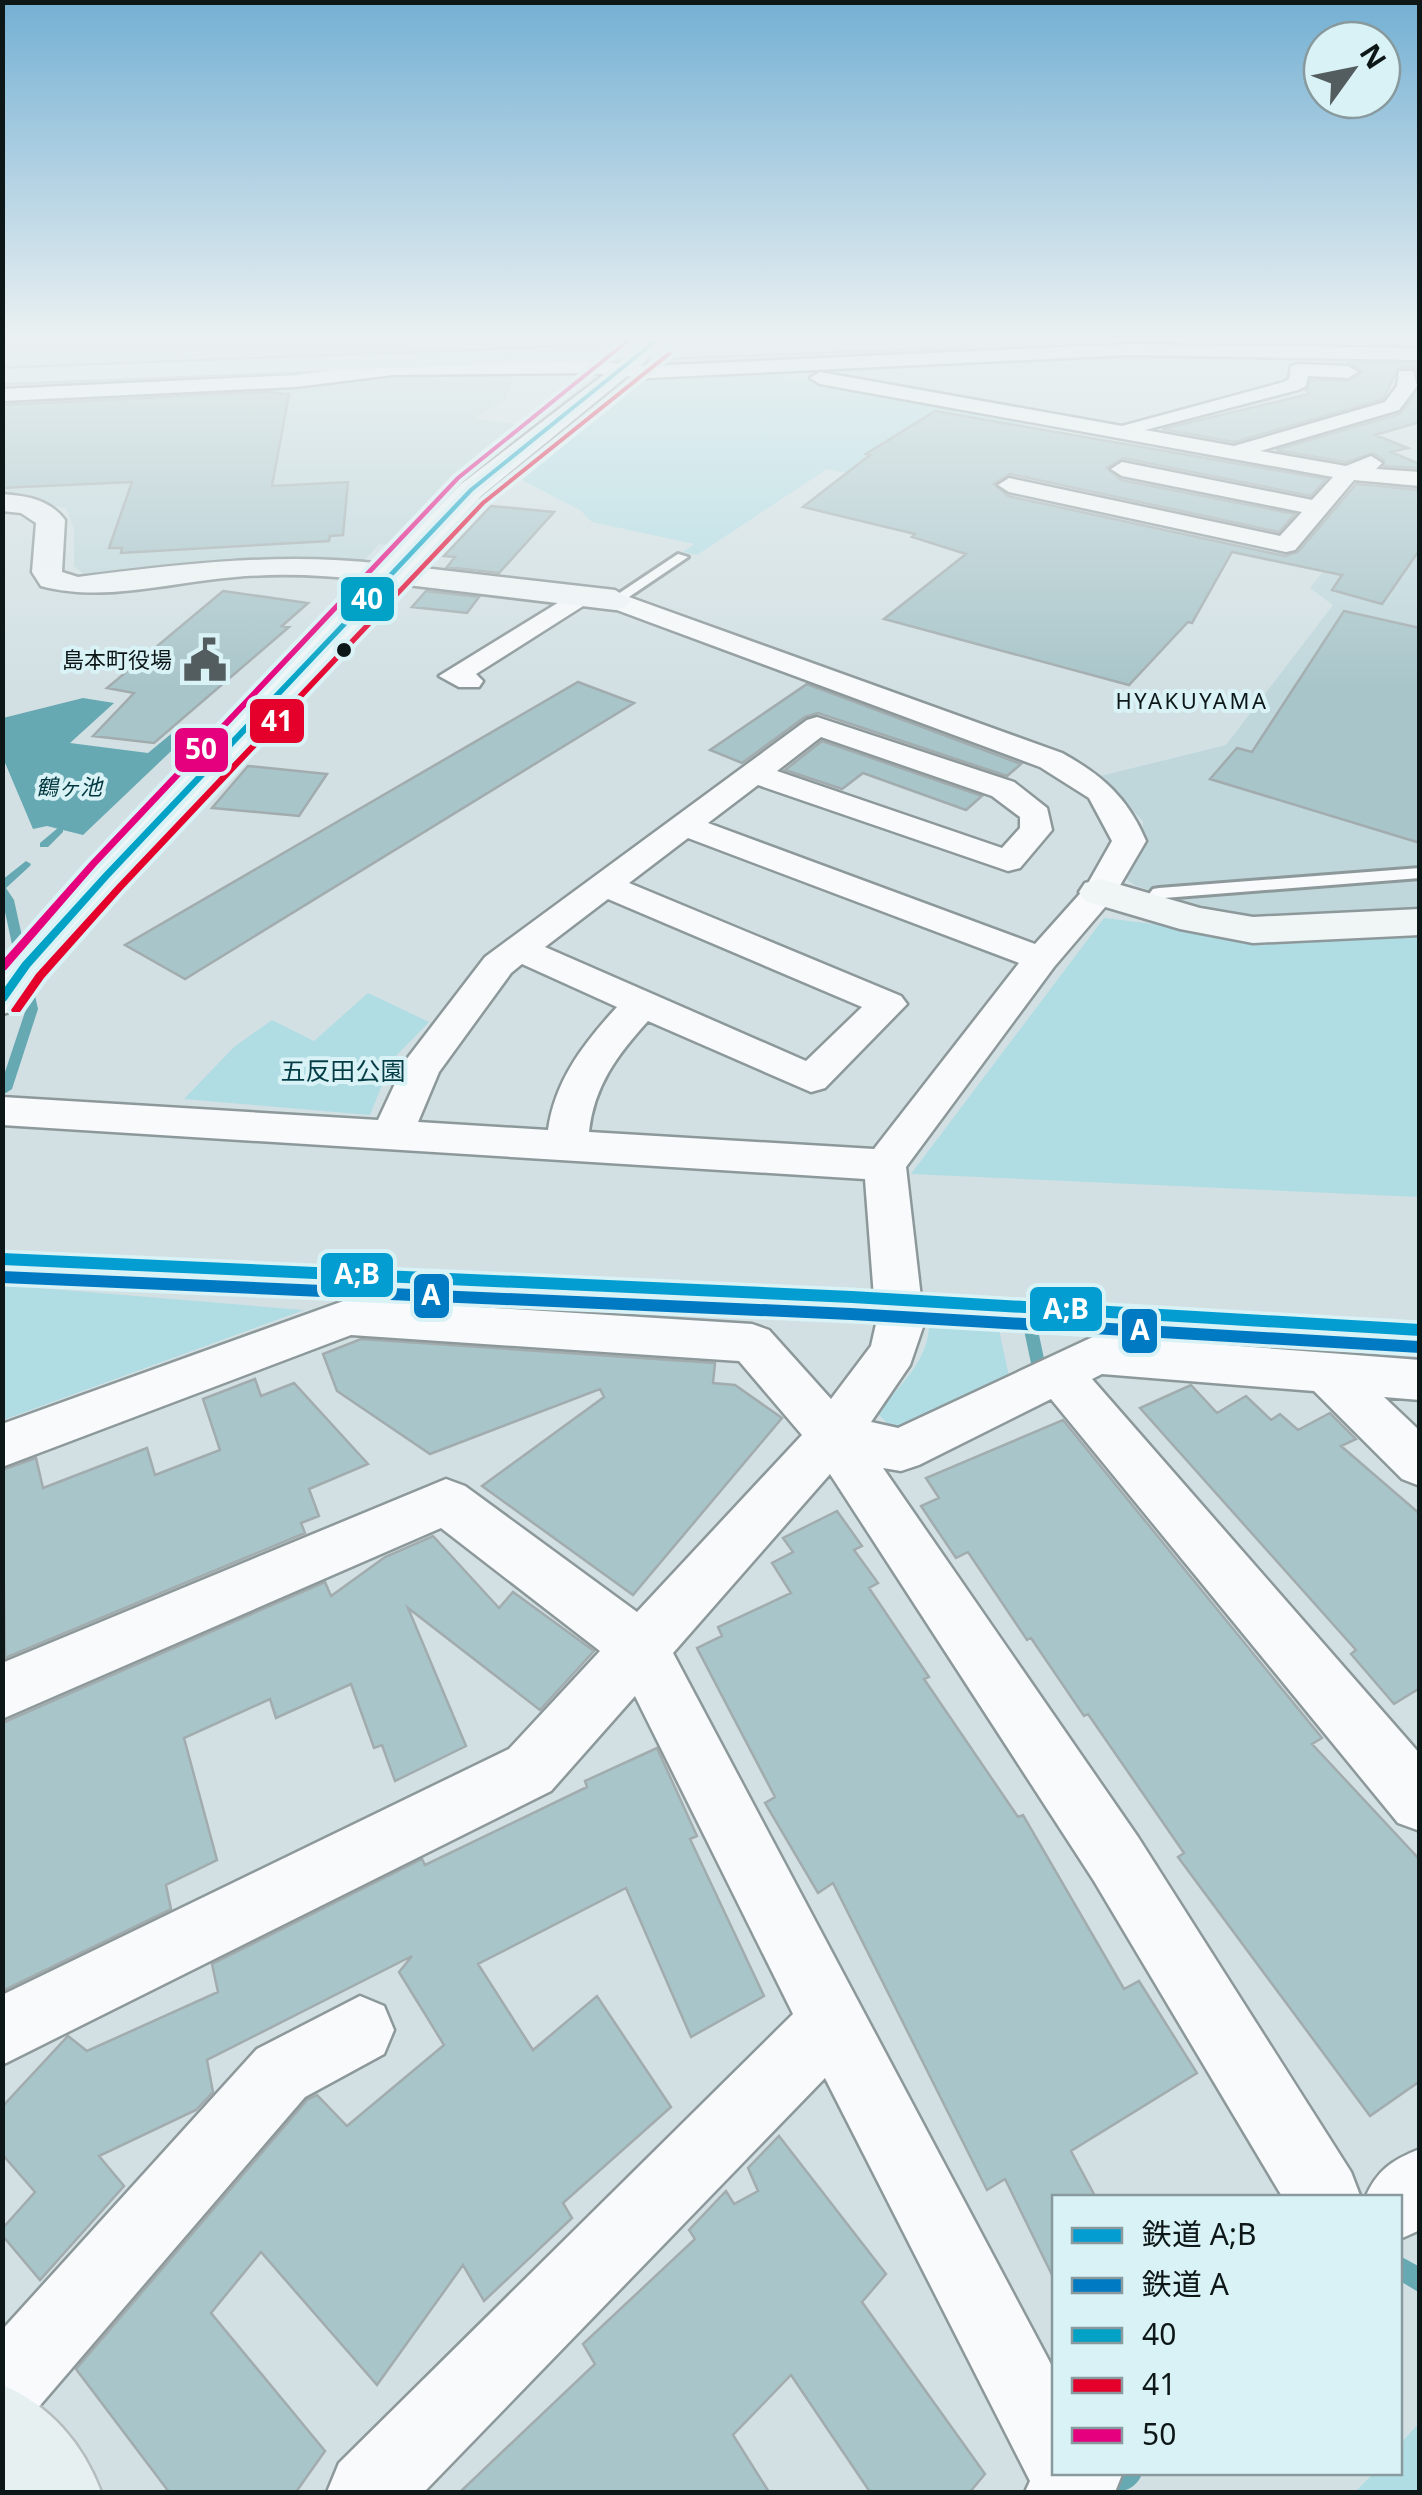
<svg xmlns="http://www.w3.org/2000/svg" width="1422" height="2495" font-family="'Noto Sans','Noto Sans JP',sans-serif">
  <rect width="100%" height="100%" fill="#d2e0e3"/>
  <path fill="#bfd7db" d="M396 371H510L512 382 505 400 474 418 519 425 388 545 379 544 361 564 85 575 74 566V529L66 508 3 497 2 397Z
    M1395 481 1419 483V914L1259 923 1136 886 1126 879 1143 850V821L1101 776 1226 745 1333 605 1310 588Z"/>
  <path fill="#b0dce3" d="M751 370 1033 421 940 493 827 469 697 555 683 552 694 544 592 522 580 510 520 479 638 376Z
    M1104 918 1267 938 1419 934V1197L911 1174Z
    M368 993 429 1022 392 1060 370 1115 184 1099 234 1047 272 1020 314 1041Z
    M3 1285 303 1310H304L3 1420Z
    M929 1320 999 1330 1010 1381 896 1432 877 1413C900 1385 931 1359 929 1320Z
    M1419 2423V2492H1355L1374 2473 1400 2472V2444Z"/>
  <path fill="#66a9b3" d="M83 698 114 703 70 743 148 753 171 734 187 736 83 835 47 826 33 829 3 758V718Z"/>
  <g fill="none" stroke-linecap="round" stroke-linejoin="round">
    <path fill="#66a9b3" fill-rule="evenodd" d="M59 827 63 828V832L48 847H40V843Z
      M26 861 31 864 30 866 6 888 14 900 38 1009 12 1089 6 1093 2 1092V1081L26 1009 2 898V880Z
      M1031 1324 1036 1326 1038 1330 1046 1368 1044 1372 1039 1374 1034 1372 1032 1368 1024 1330 1026 1326Z
      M1400 2256 1420 2267V2293L1400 2281Z
      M1111 2472H1143C1134 2495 1116 2492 1095 2492L1098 2483Z"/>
  </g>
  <path fill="#a8c5c9" stroke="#a2acae" stroke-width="2.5" d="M1349 363 1420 364V381L1415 368 1399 367 1383 399 1234 442 1162 429 1309 394 1306 390 1311 380 1350 381 1362 371Z
    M1420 389V422L1375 435 1408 448 1391 452 1420 464V468L1384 466V460L1373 453 1346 462 1276 450 1400 414Z
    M268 392 289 394 272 486 348 482 343 535 330 536 329 541 121 553 122 548H109L132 482 2 488V405Z
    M935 411 1326 479 1311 496 1123 458 1107 468 1121 480 1295 514 1279 532 1010 474 994 484 1008 496 1285 556 1298 552 1356 484 1420 490V549L1382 604 1332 590 1342 575 1232 552 1192 623 1188 622 1129 685 884 619 966 554 912 537 915 534 803 507 870 455 866 454Z
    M491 506 554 512 499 573 447 567 455 557 444 556Z
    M223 591 308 603 282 626 289 627 154 743 93 736 134 693 107 688Z
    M426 591 479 597 467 613 412 607Z
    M1344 611 1420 628V843L1210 779 1237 748 1252 752Z
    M578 682 634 703 185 979 125 945Z
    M807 684 1021 764 1007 776 818 713 805 717 742 763 710 750Z
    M822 741 982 796 966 810 863 773 842 789 785 770Z
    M248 766 327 774 299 816 212 808Z
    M361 1339 715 1363 713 1383 735 1385 782 1418 633 1595 482 1486 604 1397 600 1389 430 1454 337 1391 323 1354Z
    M255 1379 261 1396 294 1383 368 1464 309 1489 319 1516 301 1523 305 1533 5 1658 2 1470 36 1458 43 1488 147 1448 155 1475 220 1450 203 1399Z
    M1191 1385 1217 1413 1246 1396 1271 1420 1280 1414 1298 1430 1330 1413 1356 1439 1341 1446 1420 1514V1688L1394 1704 1351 1654 1356 1650 1140 1408Z
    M1063 1420 1322 1738 1312 1744 1420 1860V2081L1370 2116 1178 1857 1184 1853 1088 1714 1084 1716 1031 1638 1027 1640 968 1552 956 1558 921 1506 939 1498 926 1478Z
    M837 1511 862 1546 854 1550 878 1583 869 1588 929 1677 924 1679 1018 1817 1023 1815 1124 1989 1139 1981 1197 2073 1071 2151 1096 2198H1054V2279L1005 2179 987 2190 833 1883 818 1893 765 1803 775 1797 697 1648 722 1636 718 1627 791 1593 772 1563 793 1552 783 1538Z
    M433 1536 499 1608 513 1592 594 1651 540 1710 408 1608 466 1746 395 1781 382 1745 374 1748 351 1684 276 1718 270 1699 184 1738 217 1860 166 1885 171 1909 2 1991V1723L325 1582 331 1596 385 1557Z
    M657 1748 697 1836 690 1839 764 1996 691 2037 626 1888 478 1964 533 2050 597 1996 671 2107 563 2203 572 2218 484 2301 463 2265 377 2385 261 2252 211 2313 325 2451 296 2492H169L76 2369 307 2100 317 2095 347 2126 444 2045 399 1972 412 1956 207 2060 213 2092 196 2110 99 2156 124 2186 40 2280 2 2235V2229L35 2192 2 2154V2107L68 2036 87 2051 218 1992 212 1964 422 1859 425 1865 587 1787 585 1781Z
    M779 2136 886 2274 862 2302 985 2474 970 2492H870L791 2375 733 2435 769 2492H460L595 2364 583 2344 695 2239 689 2230 726 2191 734 2204 758 2191 748 2168Z"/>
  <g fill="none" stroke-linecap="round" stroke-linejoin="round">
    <g stroke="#8d989a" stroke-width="6">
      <path id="lane" d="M678 554 688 557 620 603 609 600Z
        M1420 868V878L1164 898 1154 911H1142L1139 907 1153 889 1159 888Z"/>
    </g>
    <g stroke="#8d989a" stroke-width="5">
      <path id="street" d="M1129 344 1420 348V360L1129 355 647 378 592 373 393 375 295 387 2 401V389L295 375 393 363 592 361 647 366Z
        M1298 364 1348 366 1358 372 1348 378 1308 376 1306 386 1298 390 1145 430 1234 446 1385 402 1397 386 1399 371H1413L1417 386 1399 410 1260 451 1346 466 1371 456 1382 463 1376 469 1420 472V486L1354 480 1295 550 1286 552 1009 492 998 485 1009 478 1280 536 1302 512 1122 476 1111 469 1122 462 1312 500 1333 477 820 384 810 378 820 372 1122 426 1284 382 1289 379 1291 366Z
        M582 588 595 596 591 601 476 674 483 681 479 687H459L439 676Z
        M615 592 1062 753C1102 775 1128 798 1146 841L1112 899 1054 967 906 1167 924 1324 910 1365 871 1422 898 1428 1097 1335 1420 1360V1400L1384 1397 1420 1431V1486L1402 1479 1314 1391 1102 1374 1092 1379 1420 1754V1831L1398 1823 1051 1399 919 1465 901 1471 883 1468 1138 1837 1351 2172 1361 2198H1283L1094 1881 830 1474 673 1653 1054 2370V2472H1123L1115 2492H1025L1030 2481 825 2078 424 2492H327L339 2463 793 2014 635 1696 551 1791 2 2065V1995L509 1749 600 1651 441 1528 2 1719V1663L446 1479 465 1486 637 1612 802 1435 739 1361 351 1335 2 1467V1424L349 1299 752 1324 769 1330 831 1399 871 1346 876 1324 865 1179 2 1125V1097L378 1120 406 1060 485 957 807 720 817 717 1014 782 1047 808 1052 830 1020 868 1008 871 758 785 708 823 1035 944 1086 887 1112 841 1089 798 1040 767 606 606 602 600 606 594ZM821 737 992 796 1020 817V828L1002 848 777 771ZM688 838 1019 963 874 1149 589 1132C594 1086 617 1055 648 1021L811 1092 825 1088 907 1004 901 996 629 883ZM608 899 862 1007 806 1061 545 947ZM522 964 617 1007C584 1043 555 1080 548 1130L418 1122 439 1072 511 973Z
        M360 1996 384 2006 394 2030 384 2054 305 2097 30 2417 2 2428V2330L257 2049Z
        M1420 2149V2230L1400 2239V2198H1365C1377 2170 1392 2160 1420 2149Z"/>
    </g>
    <g stroke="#8d989a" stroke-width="5">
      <path id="secondary" d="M640 347 651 354 648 359 481 496 415 567 615 590 631 600 626 607 615 610 399 584 121 885 43 974 18 1010 2 1014V966L10 955 368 580C324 575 279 573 235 577 171 582 104 603 41 586L32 572 36 523 21 513 2 511V494C27 496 49 499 65 520L62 572 78 577C181 564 280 552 384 564L461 484Z
        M1100 879 1200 908 1253 917 1420 909V935L1253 943 1180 929 1085 901 1079 892 1085 883Z"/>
    </g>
    <g stroke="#b6bdbe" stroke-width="5">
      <path id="primary" d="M2 2385C50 2405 83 2444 101 2492H2Z"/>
    </g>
    <g stroke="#b6bdbe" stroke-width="5">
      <path id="highway" d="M783 339H980L969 346 2 383V369Z"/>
    </g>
    <use href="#lane" fill="#f8fafb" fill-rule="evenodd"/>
    <use href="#street" fill="#f8fafb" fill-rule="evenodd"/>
    <use href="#secondary" fill="#f0f5f6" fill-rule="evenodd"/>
    <use href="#primary" fill="#e6f0f1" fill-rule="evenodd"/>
    <use href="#highway" fill="#dbe9ec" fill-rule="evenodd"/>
    <g stroke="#d9f2f6" stroke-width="8">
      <path id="bus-1" d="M655 339H661L473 491 109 878 30 967 6 1001 2 1002V991L22 963 103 874 469 489Z"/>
    </g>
    <g stroke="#d9f2f6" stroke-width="8">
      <path id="bus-2" d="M668 352 673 353 485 504 122 890 44 978 20 1012H12L11 1010 36 974 116 886 481 502Z"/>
    </g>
    <g stroke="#d9f2f6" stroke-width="8">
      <path id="bus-3" d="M627 339H633L460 479 96 866 6 970 2 971V961L90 862 456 477Z"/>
    </g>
    <use href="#bus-1" fill="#01a2c5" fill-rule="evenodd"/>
    <use href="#bus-2" fill="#e4002b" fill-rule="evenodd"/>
    <use href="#bus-3" fill="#e5007d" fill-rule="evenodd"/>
    <g stroke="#d9f2f6" stroke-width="7">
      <path id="rail-1" d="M2 1253 852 1291 1420 1324V1336L852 1303 2 1265Z"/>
    </g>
    <g stroke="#d9f2f6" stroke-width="7">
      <path id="rail-2" d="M2 1271 851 1308 1419 1341 1420 1353 851 1320 2 1283Z"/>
    </g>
    <use href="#rail-1" fill="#039dd1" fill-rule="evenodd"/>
    <use href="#rail-2" fill="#007ac2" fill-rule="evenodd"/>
  </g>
  <linearGradient id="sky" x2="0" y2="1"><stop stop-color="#74b0d3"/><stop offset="0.49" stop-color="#ebf1f2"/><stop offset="1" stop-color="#ebf1f2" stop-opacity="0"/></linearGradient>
  <rect width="1422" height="689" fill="url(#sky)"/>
  <defs>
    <g id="civic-bare" transform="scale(3.45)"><path d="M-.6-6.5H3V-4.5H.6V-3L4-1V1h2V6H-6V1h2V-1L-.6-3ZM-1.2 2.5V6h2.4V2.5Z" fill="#535d5f" stroke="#d9f2f6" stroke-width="2.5" paint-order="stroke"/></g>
  </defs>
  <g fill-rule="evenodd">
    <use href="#civic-bare" x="205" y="660"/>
  </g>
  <circle fill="#0e1718" stroke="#d9f2f6" stroke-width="4" cx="344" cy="650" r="9"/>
  <g text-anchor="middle" stroke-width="8" stroke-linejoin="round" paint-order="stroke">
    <g font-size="22" fill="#0e1718" stroke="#d9f2f6" text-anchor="end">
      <text x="172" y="668">島本町役場</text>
    </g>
    <g font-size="22" letter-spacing="2.5" fill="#0e1718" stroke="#d9f2f6">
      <text x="1192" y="709">HYAKUYAMA</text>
    </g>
    <g font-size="22" font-style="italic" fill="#00373e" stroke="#d9f2f6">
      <text x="69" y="795">鶴ヶ池</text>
    </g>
    <g font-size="25" fill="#043d45" stroke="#d9f2f6">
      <text x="343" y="1080">五反田公園</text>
    </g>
  </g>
  <g stroke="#d9f2f6" stroke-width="4">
    <rect x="339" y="575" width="57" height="48" rx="10" fill="#01a2c5"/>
    <rect x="248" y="697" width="58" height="48" rx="10" fill="#e4002b"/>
    <rect x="173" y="726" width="57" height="48" rx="10" fill="#e5007d"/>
    <rect x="319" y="1251" width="76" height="48" rx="10" fill="#039dd1"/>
    <rect x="412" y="1272" width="39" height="48" rx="10" fill="#007ac2"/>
    <rect x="1028" y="1285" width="76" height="48" rx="10" fill="#039dd1"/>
    <rect x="1120" y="1307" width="39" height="48" rx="10" fill="#007ac2"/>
  </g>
  <g font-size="28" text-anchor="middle" font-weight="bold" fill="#fff">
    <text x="367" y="609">40</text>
    <text x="277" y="731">41</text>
    <text x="201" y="759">50</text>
    <text x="357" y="1284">A;B</text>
    <text x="431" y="1305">A</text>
    <text x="1066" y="1319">A;B</text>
    <text x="1140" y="1340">A</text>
  </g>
  <rect width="1422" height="2495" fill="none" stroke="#0e1718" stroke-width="10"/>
  <rect x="1052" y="2195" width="350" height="280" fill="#d9f2f6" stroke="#889a9d" stroke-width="2.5"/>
  <rect x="1072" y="2228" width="50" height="15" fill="#039dd1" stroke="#889a9d" stroke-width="2.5"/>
  <text x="1142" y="2245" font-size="30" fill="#0e1718">鉄道 A;B</text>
  <rect x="1072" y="2278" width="50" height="15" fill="#007ac2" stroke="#889a9d" stroke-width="2.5"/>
  <text x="1142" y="2295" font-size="30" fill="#0e1718">鉄道 A</text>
  <rect x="1072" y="2328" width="50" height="15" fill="#01a2c5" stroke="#889a9d" stroke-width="2.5"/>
  <text x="1142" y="2345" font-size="30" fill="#0e1718">40</text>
  <rect x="1072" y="2378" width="50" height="15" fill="#e4002b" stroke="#889a9d" stroke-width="2.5"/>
  <text x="1142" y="2395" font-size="30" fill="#0e1718">41</text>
  <rect x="1072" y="2428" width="50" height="15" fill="#e5007d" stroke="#889a9d" stroke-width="2.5"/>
  <text x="1142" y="2445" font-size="30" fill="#0e1718">50</text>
  <g transform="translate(1352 70) rotate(57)"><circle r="48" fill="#d9f2f6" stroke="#889a9d" stroke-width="2.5"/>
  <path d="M0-8L18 38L0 25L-18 38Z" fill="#535d5f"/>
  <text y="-15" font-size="28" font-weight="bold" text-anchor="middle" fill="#0e1718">N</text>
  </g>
</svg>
